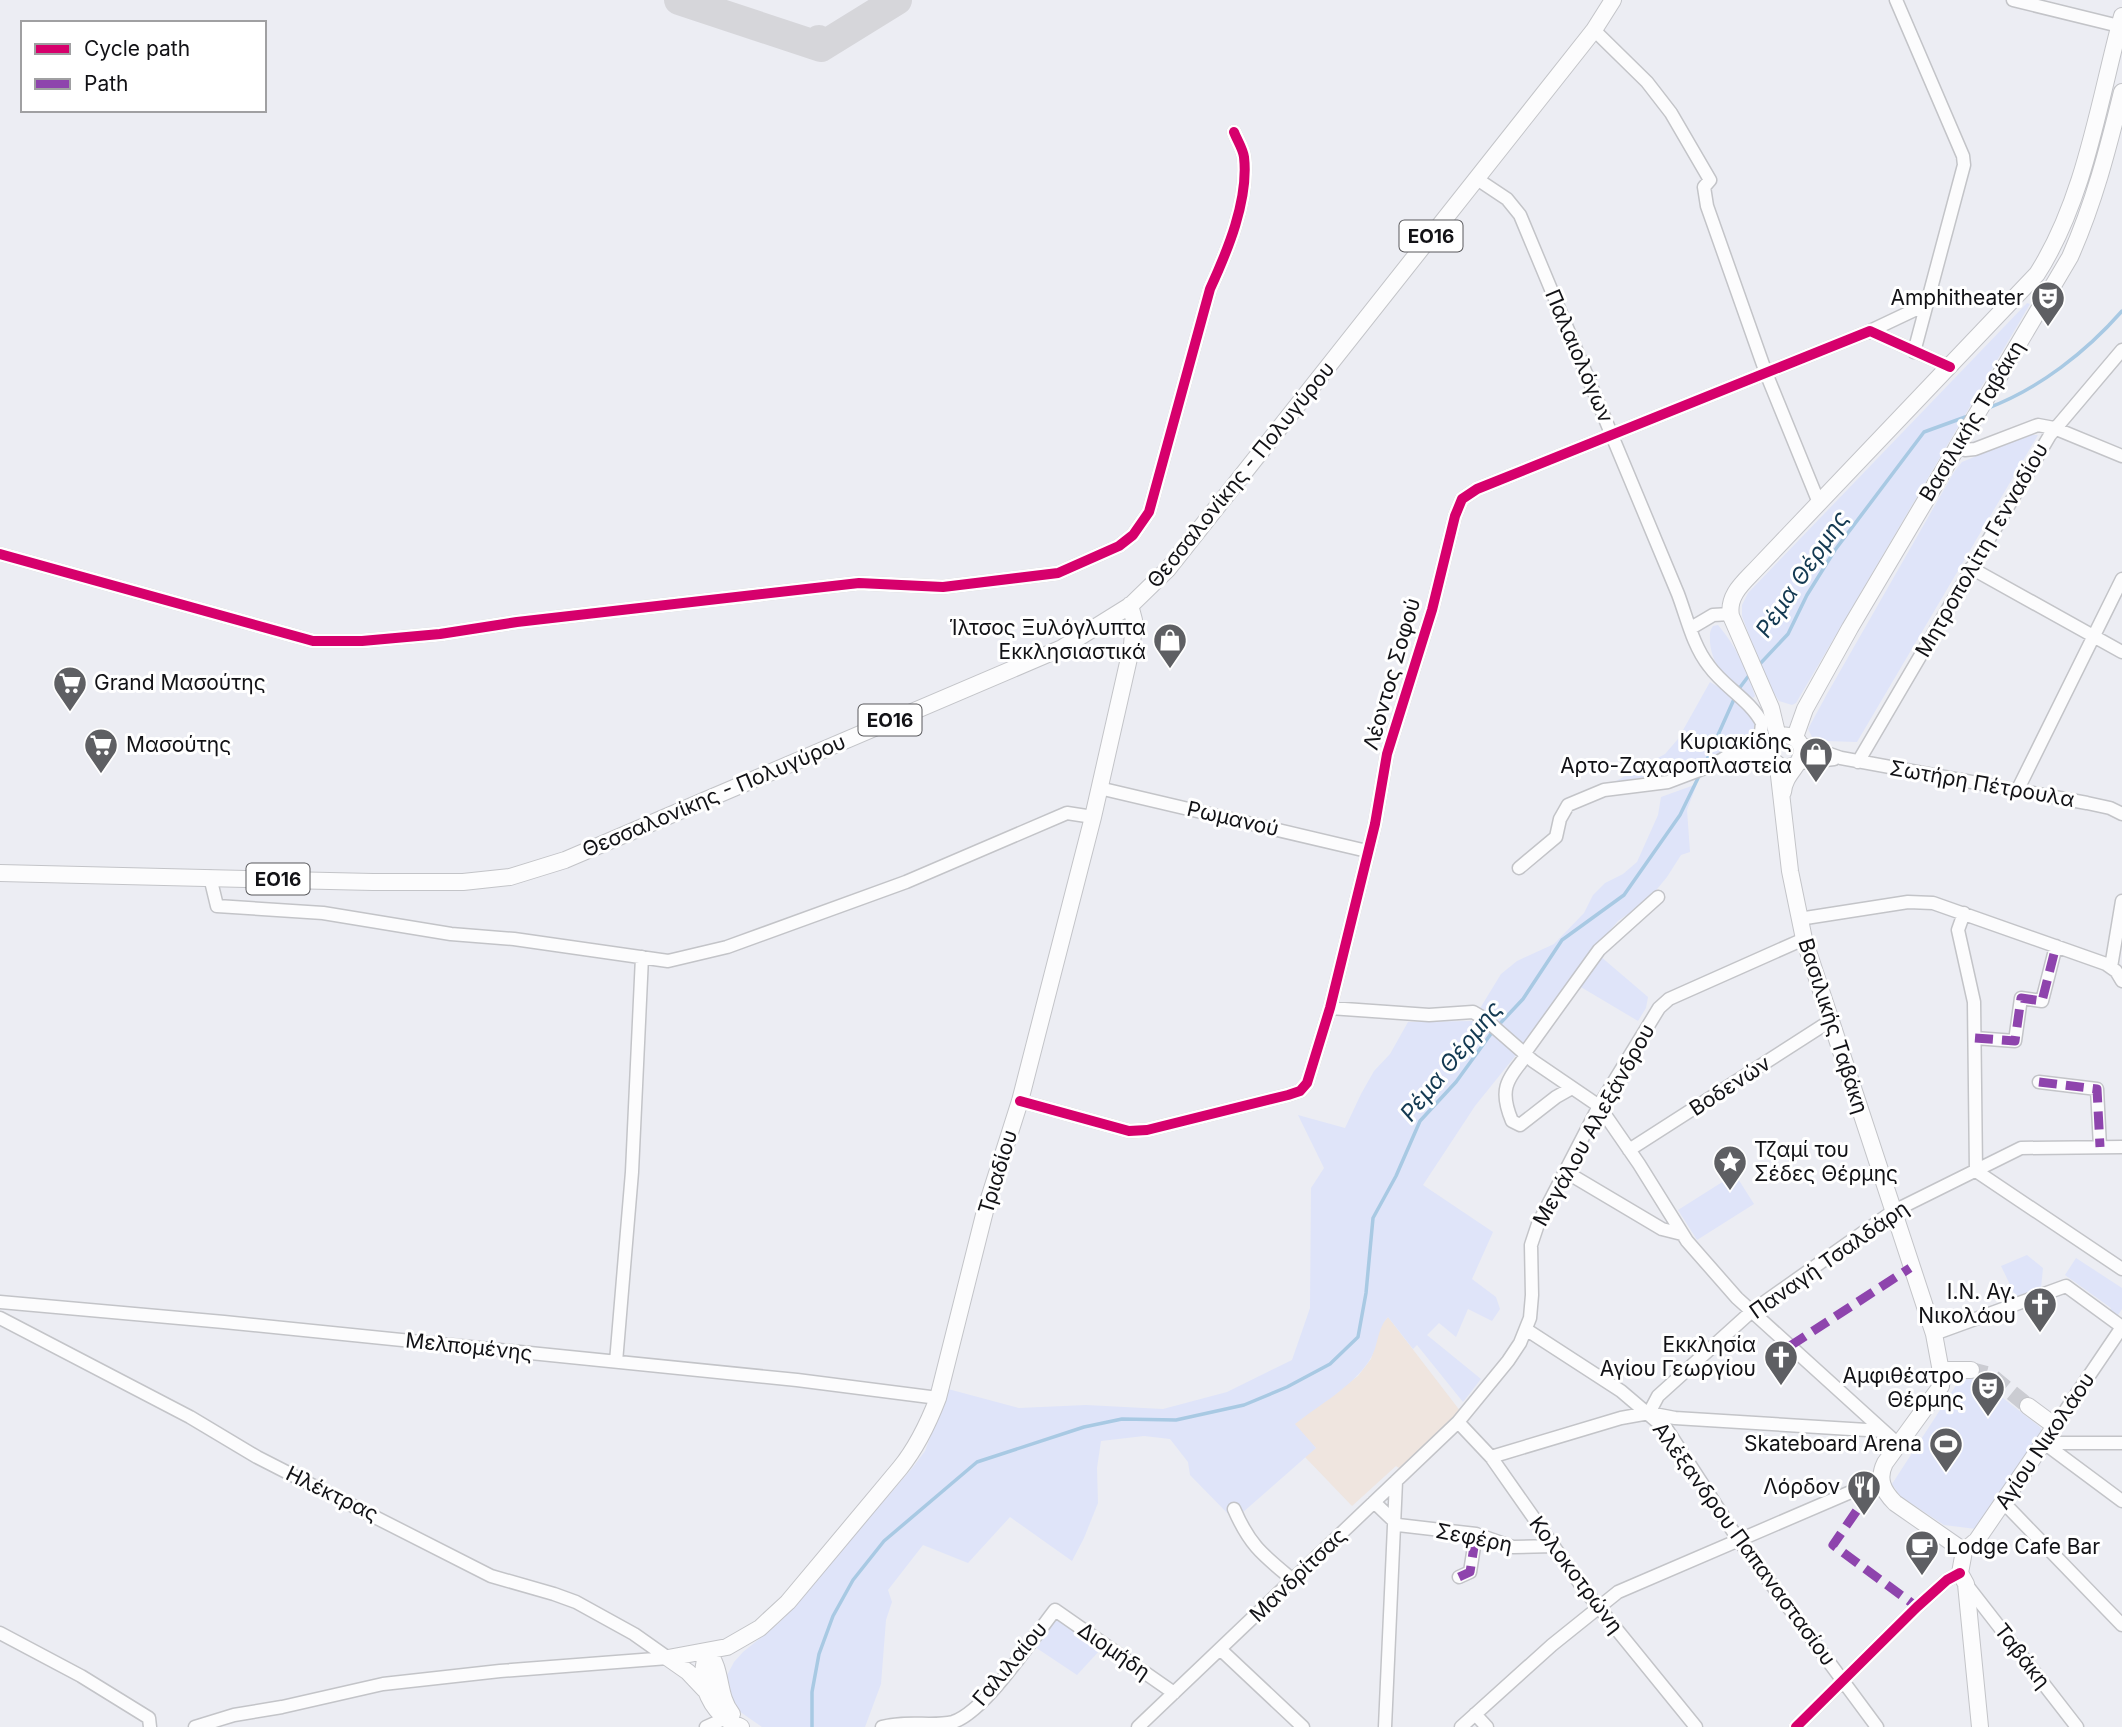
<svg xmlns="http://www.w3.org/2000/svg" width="2122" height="1727" font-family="Inter,sans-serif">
  <rect width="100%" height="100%" fill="#ecedf3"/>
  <path fill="#efe5df" d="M1388 1317 1461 1412 1399 1468 1396 1466 1352 1506 1305 1457 1316 1448 1294 1424 1358 1376 1371 1359 1381 1325Z"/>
  <path fill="#dfe4f9" d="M2027 303 2030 304 1796 703 1792 705 1779 701 1765 679 1742 616V605L1748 593Z
    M2027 435H2038L1857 742 1824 741 1812 737 1808 729 1827 694 1954 472 1962 462Z
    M1718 625C1736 646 1747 670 1755 696L1753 698C1732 684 1712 669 1710 642 1710 635 1709 632 1713 626Z
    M1710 682C1728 692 1744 706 1755 723L1752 734C1742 741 1731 751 1720 756 1688 771 1651 778 1616 781L1665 754 1678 739Z
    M1697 784 1687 810 1690 852 1681 855 1667 877 1648 900 1618 921 1593 950 1648 997 1646 1008 1638 1021 1569 980 1522 1046 1479 1010 1501 974 1517 961 1554 944 1584 913 1593 895 1605 883 1623 874 1637 862 1658 815 1661 797Z
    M1473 1021 1482 1023 1516 1055 1475 1106 1423 1185 1493 1232 1472 1279 1496 1297 1500 1309 1492 1321 1468 1309 1456 1337 1439 1323 1427 1335 1481 1379 1463 1402 1417 1345 1413 1349 1388 1317C1376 1330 1379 1347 1369 1361 1352 1387 1319 1405 1295 1424L1316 1448 1234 1520 1190 1475 1188 1462 1170 1439 1144 1436 1101 1441 1097 1468 1098 1503 1084 1538 1072 1561 1010 1517 968 1563 923 1545 888 1590 892 1602 886 1620 881 1684 865 1727H762L736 1709 725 1679 734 1662 743 1652 780 1622 913 1467 925 1451 948 1389 1019 1408 1086 1405 1163 1409 1227 1392 1292 1360 1310 1308 1311 1188 1324 1168 1298 1115 1345 1128 1361 1094 1374 1071 1390 1054 1408 1022Z
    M1735 1174 1754 1204 1697 1240 1678 1210Z
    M2027 1255 2043 1268 2041 1288 2016 1297 2001 1266Z
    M2076 1258 2122 1288V1309L2116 1318 2108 1313 2111 1308 2065 1275Z
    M1964 1373H1971L2040 1427 2043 1434 1976 1529 1944 1525 1900 1496 1892 1484Z
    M1059 1620 1101 1649 1077 1675 1032 1645 1047 1625Z"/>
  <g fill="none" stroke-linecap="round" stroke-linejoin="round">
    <path stroke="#a8c9e3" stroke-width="3.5" d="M1988 408C2039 389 2087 351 2122 311
      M1758 666 1788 634 1807 595 1835 550 1924 432 1968 416
      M1738 690 1750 674
      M1705 764 1735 697
      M812 1727V1692L819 1654 833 1616 853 1580 884 1541 977 1462 1084 1427 1122 1419 1176 1420 1244 1405 1287 1387 1330 1364 1358 1337 1366 1293 1373 1218 1396 1176 1420 1121 1456 1082 1493 1031 1523 999 1562 940 1624 895 1680 815 1700 774"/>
    <path stroke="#d6d6da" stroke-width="30" d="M679 0 821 47
      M819 40 821 47 897 0"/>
    <path stroke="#cbccd2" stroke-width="16" stroke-dasharray="16 8" stroke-linecap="butt" d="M1971 1370 1990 1375 2028 1406"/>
    <g stroke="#c3c4c8" stroke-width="15">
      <path id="minor" d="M1896 0 1963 156 1964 165 1914 352
        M2013 0 2119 26
        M1594 30 1647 82 1671 113 1710 180 1704 187 1707 206 1766 373 1819 503
        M1477 179 1507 199 1520 215 1678 594C1687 618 1693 646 1709 666 1724 687 1750 700 1762 723L1761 732 1754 740 1713 765 1668 782 1604 790 1568 805 1560 819 1556 837 1519 868
        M1870 331 1925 305
        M1956 448 1965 450 1975 449 2038 425 2054 428 2122 456
        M0 554 313 641H362L440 634 517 622 859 583 943 587 1058 573 1119 546 1133 535 1149 512 1210 289C1227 252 1249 200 1244 157 1243 149 1237 140 1234 132
        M1971 568 2122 652
        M1691 628 1713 615 1730 614
        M1801 744 1841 758 2087 803 2110 808 2122 814
        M1732 757 1769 754
        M1858 762 2050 435 2122 350
        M1799 763 1834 759
        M1099 788 1367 851
        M2017 791 2122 579
        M210 877 217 906 323 913 451 934 514 939 668 961 727 947 906 882 1067 813 1093 817
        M1964 913 1958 930 1974 1002 1976 1171
        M1799 919 1908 902 1933 903 2106 964 2116 971 2122 981
        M2111 967 2122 901
        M1330 1008 1429 1015 1473 1012 1485 1019 1533 1061 1599 1106 1639 1164 1687 1241 1737 1298 1898 1444
        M1975 1038 2015 1041 2021 998 2042 1001 2056 946
        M1524 1054 1599 950 1658 897
        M1526 1056C1506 1081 1499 1090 1512 1121L1520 1125 1556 1097 1572 1088
        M2039 1082 2097 1089 2100 1147
        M1020 1101 1129 1131 1147 1130 1288 1095 1300 1091 1307 1083 1330 1008 1375 824 1387 754 1432 610 1455 516 1462 499 1477 489 1870 331 1950 367
        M1629 1150 1830 1021
        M1976 1171 2122 1269
        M1566 1172 1662 1229 1682 1234
        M0 1302 224 1322 797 1380 938 1398
        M0 1318 190 1417 257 1457 302 1480 491 1576 554 1594 576 1602 634 1634 668 1658
        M1527 1330 1621 1391 1668 1431 1738 1539 1877 1727
        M1934 1334 2066 1286 2122 1327 2055 1426
        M616 1362 632 1172 642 957
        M1649 1413 1658 1396 1752 1311 1892 1212 2021 1148 2122 1147
        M1458 1422 1491 1457 1583 1588 1696 1727
        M2044 1443 2122 1501
        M2044 1443H2122
        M1491 1457 1621 1418 1649 1413 1675 1418 1883 1431
        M1374 1502 1398 1525 1476 1534 1513 1547 1554 1546
        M2003 1502 2122 1625
        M1234 1509C1250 1546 1263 1555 1293 1580
        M1459 1577 1470 1572 1476 1534
        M1966 1584 2077 1727
        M0 1633 81 1676 149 1718 150 1727
        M1220 1649 1303 1727
        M1475 1714 1487 1727
        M195 1727 234 1715 282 1707 383 1684 500 1671 668 1658
        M706 1727 726 1718
        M882 1727C906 1720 932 1727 953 1722 985 1712 1033 1638 1055 1610L1174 1693
        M1138 1727 1458 1422 1508 1361 1520 1343 1530 1318 1532 1295 1531 1245 1538 1224 1599 1106 1659 1008 1669 999 1804 939
        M1385 1727 1396 1481
        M1461 1727 1552 1645 1618 1592 1881 1479
        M1796 1727 1917 1607 1947 1580 1960 1573"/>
    </g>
    <g stroke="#c3c4c8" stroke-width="18">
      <path id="major" d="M1778 737 1771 708 1731 616C1727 595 1744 582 1757 568L2037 274C2085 199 2099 101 2122 16
        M1795 737 1805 709 1850 628 2070 257C2094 203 2108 149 2122 92
        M1778 767 1790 871 1804 939 1934 1334 1942 1377 1941 1386 1885 1463C1877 1479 1883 1491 1895 1503L1964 1551
        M1783 792C1785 772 1802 766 1802 749 1799 738 1790 733 1778 737L1769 749 1771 759 1782 768 1795 766
        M0 873 373 882H463L510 877 565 860 1062 648 1131 605 1168 569 1594 30 1613 0
        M1941 1370H1971
        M1964 1551 1977 1540 2055 1426 2028 1406
        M1964 1551 1960 1573 1966 1584 1980 1727
        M708 1652C695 1682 711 1715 741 1727
        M708 1652C723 1670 717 1696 732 1714
        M668 1658 727 1647 760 1628 788 1602 900 1468C917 1447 928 1424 938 1398L985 1211 1020 1101 1093 817 1132 645 1134 620 1130 605
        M668 1658 688 1672 705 1690"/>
    </g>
    <use href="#minor" stroke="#fcfcfd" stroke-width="12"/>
    <use href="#major" stroke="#fcfcfd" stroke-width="16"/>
    <path stroke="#8e44ad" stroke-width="9" stroke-dasharray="18 9" stroke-linecap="butt" d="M1975 1038 2015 1041 2021 998 2042 1001 2056 946
      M2039 1082 2097 1089 2100 1147
      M1790 1346 1910 1268
      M1864 1486 1862 1503 1833 1545 1917 1607
      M1459 1577 1470 1572 1476 1534"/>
    <g stroke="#fff" stroke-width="15">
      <path id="cycleway" d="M0 554 313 641H362L440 634 517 622 859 583 943 587 1058 573 1119 546 1133 535 1149 512 1210 289C1227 252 1249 200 1244 157 1243 149 1237 140 1234 132
        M1020 1101 1129 1131 1147 1130 1288 1095 1300 1091 1307 1083 1330 1008 1375 824 1387 754 1432 610 1455 516 1462 499 1477 489 1870 331 1950 367
        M1796 1727 1917 1607 1947 1580 1960 1573"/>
    </g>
    <use href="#cycleway" stroke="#d6006c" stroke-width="10"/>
  </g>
  <defs>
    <g id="theatre-pin" transform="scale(1.75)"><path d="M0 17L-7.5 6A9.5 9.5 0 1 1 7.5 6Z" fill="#5e5f63" stroke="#fff"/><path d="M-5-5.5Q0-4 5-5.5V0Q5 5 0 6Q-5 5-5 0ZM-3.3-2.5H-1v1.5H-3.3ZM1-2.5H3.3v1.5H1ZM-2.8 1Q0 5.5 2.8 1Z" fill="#fff"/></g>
    <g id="shop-pin" transform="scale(1.75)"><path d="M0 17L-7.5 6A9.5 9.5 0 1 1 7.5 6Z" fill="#5e5f63" stroke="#fff"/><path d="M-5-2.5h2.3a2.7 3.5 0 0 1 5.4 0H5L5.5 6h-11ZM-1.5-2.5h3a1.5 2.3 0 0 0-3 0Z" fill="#fff"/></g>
    <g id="supermarket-pin" transform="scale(1.75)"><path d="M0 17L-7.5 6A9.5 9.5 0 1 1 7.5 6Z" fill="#5e5f63" stroke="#fff"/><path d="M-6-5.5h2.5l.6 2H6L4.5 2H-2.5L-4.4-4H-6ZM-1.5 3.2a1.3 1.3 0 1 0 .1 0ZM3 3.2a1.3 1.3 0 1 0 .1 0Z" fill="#fff"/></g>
    <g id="sight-pin" transform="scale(1.75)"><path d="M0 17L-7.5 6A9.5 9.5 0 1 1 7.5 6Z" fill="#5e5f63" stroke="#fff"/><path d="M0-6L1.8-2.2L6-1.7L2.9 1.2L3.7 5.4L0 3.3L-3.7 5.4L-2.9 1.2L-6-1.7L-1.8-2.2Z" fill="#fff"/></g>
    <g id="church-pin" transform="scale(1.75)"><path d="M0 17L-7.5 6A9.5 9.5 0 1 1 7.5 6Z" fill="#5e5f63" stroke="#fff"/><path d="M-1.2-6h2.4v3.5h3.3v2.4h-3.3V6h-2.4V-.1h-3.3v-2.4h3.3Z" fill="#fff"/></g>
    <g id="stadium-pin" transform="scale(1.75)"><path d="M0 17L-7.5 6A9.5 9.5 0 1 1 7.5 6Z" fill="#5e5f63" stroke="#fff"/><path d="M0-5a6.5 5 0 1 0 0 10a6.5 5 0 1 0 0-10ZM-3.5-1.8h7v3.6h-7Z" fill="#fff"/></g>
    <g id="restaurant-pin" transform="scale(1.75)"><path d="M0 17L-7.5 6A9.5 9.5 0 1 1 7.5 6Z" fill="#5e5f63" stroke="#fff"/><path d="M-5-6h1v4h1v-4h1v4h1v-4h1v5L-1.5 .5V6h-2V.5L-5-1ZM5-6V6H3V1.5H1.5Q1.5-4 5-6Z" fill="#fff"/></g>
    <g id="cafe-pin" transform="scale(1.75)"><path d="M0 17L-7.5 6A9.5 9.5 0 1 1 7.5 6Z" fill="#5e5f63" stroke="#fff"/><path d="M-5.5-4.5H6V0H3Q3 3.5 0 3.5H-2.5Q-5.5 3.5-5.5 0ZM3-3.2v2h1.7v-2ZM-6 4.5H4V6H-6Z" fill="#fff"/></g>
  </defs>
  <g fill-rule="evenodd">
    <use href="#theatre-pin" x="2048" y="298"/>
    <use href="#shop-pin" x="1170" y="640"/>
    <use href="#supermarket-pin" x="70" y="683"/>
    <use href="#supermarket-pin" x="101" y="745"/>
    <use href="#shop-pin" x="1816" y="754"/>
    <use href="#sight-pin" x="1730" y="1162"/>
    <use href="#church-pin" x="2040" y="1304"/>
    <use href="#church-pin" x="1781" y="1357"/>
    <use href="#theatre-pin" x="1988" y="1388"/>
    <use href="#stadium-pin" x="1946" y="1444"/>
    <use href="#restaurant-pin" x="1864" y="1487"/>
    <use href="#cafe-pin" x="1922" y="1547"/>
  </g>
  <g text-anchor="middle" stroke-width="6" stroke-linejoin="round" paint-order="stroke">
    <g fill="#fff" stroke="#59595c" stroke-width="2">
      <rect x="1399.5" y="220.5" width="63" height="31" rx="5"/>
      <rect x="858.5" y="704.5" width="63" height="31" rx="5"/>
      <rect x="246.5" y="863.5" width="63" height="31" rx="5"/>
    </g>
    <g font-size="19" font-weight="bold" fill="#121216">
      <text x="1431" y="243">ΕΟ16</text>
      <text x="890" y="727">ΕΟ16</text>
      <text x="278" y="886">ΕΟ16</text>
    </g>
    <g font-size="21" fill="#121216" stroke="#fff" text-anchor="end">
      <text x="2024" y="305">Amphitheater</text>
      <text x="1146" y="635">Ίλτσος Ξυλόγλυπτα<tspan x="1146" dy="24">Εκκλησιαστικά</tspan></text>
      <text x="94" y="690" text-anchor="start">Grand Μασούτης</text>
      <text x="1792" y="749">Κυριακίδης<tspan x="1792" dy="24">Αρτο-Ζαχαροπλαστεία</tspan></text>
      <text x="126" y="752" text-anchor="start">Μασούτης</text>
      <text x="1754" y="1157" text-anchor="start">Τζαμί του<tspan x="1754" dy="24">Σέδες Θέρμης</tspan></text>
      <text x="2016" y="1299">Ι.Ν. Αγ.<tspan x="2016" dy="24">Νικολάου</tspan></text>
      <text x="1756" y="1352">Εκκλησία<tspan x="1756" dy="24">Αγίου Γεωργίου</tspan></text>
      <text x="1964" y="1383">Αμφιθέατρο<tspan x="1964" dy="24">Θέρμης</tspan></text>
      <text x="1922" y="1451">Skateboard Arena</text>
      <text x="1840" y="1494">Λόρδον</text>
      <text x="1946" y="1554" text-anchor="start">Lodge Cafe Bar</text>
    </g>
    <g font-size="21" fill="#121216" stroke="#fff">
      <text transform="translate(1579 356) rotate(67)" y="7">Παλαιολόγων</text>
      <text transform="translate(1972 421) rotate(-59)" y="7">Βασιλικής Ταβάκη</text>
      <text transform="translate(1241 475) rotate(-51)" y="7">Θεσσαλονίκης - Πολυγύρου</text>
      <text transform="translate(1982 550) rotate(-60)" y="7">Μητροπολίτη Γενναδίου</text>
      <text transform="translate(1392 674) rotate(-74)" y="7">Λέοντος Σοφού</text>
      <text transform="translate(1982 784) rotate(10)" y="7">Σωτήρη Πέτρουλα</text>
      <text transform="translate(714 796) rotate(-23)" y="7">Θεσσαλονίκης - Πολυγύρου</text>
      <text transform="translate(1233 819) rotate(13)" y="7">Ρωμανού</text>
      <text transform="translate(1833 1026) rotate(72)" y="7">Βασιλικής Ταβάκη</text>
      <text transform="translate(1730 1086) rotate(-33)" y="7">Βοδενών</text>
      <text transform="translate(1594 1125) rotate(-61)" y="7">Μεγάλου Αλεξάνδρου</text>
      <text transform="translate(998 1172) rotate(-73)" y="7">Τριαδίου</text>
      <text transform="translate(1829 1260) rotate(-35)" y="7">Παναγή Τσαλδάρη</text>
      <text transform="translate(469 1347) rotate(6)" y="7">Μελπομένης</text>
      <text transform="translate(2045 1441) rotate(-56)" y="7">Αγίου Νικολάου</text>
      <text transform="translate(332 1494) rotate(26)" y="7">Ηλέκτρας</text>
      <text transform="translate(1474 1538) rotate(11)" y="7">Σεφέρη</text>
      <text transform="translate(1744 1544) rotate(54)" y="7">Αλέξανδρου Παπαναστασίου</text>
      <text transform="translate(1298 1575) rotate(-44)" y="7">Μανδρίτσας</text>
      <text transform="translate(1576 1575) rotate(53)" y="7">Κολοκοτρώνη</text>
      <text transform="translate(1114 1651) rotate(35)" y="7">Διομήδη</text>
      <text transform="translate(2022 1656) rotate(52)" y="7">Ταβάκη</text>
      <text transform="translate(1010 1664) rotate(-50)" y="7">Γαλιλαίου</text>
    </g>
    <g font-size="23" font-style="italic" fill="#133951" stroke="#fff">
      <text transform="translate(1802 574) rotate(-56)" y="8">Ρέμα Θέρμης</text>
      <text transform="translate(1451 1061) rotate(-51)" y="8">Ρέμα Θέρμης</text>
    </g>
  </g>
  <rect x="21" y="21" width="245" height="91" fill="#ffffff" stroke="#a0a0a2" stroke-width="2"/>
  <rect x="35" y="44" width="35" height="10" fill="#d6006c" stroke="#a0a0a2" stroke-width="2"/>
  <text x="84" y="56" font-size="21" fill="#121216">Cycle path</text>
  <rect x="35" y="79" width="35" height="10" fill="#8e44ad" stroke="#a0a0a2" stroke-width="2"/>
  <text x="84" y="91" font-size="21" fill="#121216">Path</text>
</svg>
